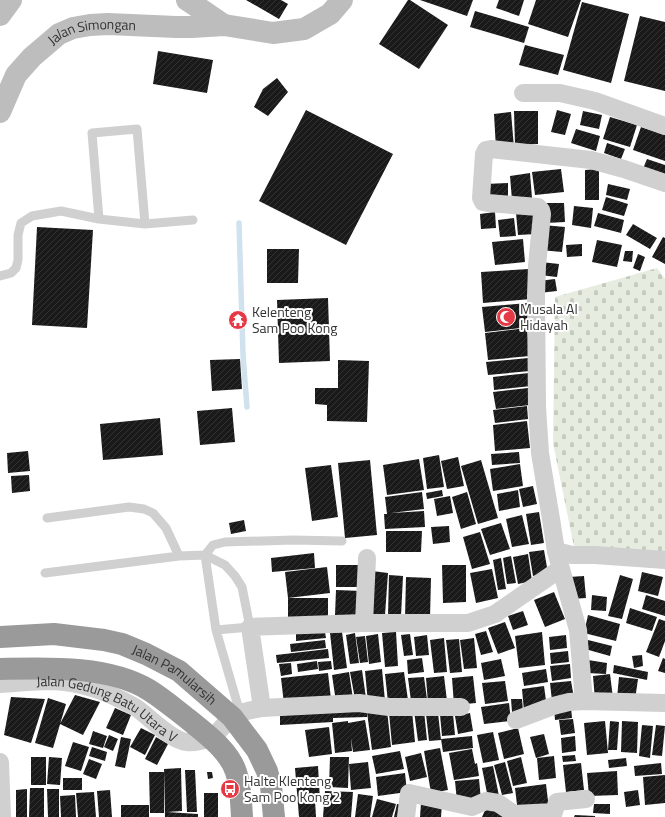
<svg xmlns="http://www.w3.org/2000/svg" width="665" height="817" font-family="'Titillium Web',sans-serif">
  <defs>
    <pattern id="cemetery-stones" width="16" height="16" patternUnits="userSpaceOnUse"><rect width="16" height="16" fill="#e6ecdf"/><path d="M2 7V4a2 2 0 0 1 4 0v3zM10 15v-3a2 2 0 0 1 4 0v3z" fill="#c6cbc0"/></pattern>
    <pattern id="building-hatch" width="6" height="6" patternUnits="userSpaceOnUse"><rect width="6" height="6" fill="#1a1a1a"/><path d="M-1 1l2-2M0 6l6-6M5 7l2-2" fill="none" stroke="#333"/></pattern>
  </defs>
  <rect width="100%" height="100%" fill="#fff"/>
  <path fill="url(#cemetery-stones)" d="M657 268 665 279V553L574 547 553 443 555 297Z"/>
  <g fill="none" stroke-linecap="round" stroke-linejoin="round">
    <path stroke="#cfe2ee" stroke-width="5.5" d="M239 223 243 355 247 407"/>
  </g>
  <path fill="url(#building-hatch)" d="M246 0H281L288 4 279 19Z
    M408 0H410L448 25 419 69 379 44Z
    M420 0H473L467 16Z
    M499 0H524L519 16 496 8Z
    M536 0H581L568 37 528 24Z
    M582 2 629 14 611 83 563 70Z
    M475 11 529 27 524 43 470 27Z
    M640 16 665 22V91L624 81Z
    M525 45 564 55 558 75 519 65Z
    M158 51 213 60 207 93 153 84Z
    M277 78 288 92 268 116 254 107 263 89Z
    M306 110 393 154 346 245 259 201Z
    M557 110 571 114 565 135 551 132Z
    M514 111H538V144L515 145Z
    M583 111 602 115 599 129 580 125Z
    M511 112 514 148 496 149 494 114Z
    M610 117 637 125 630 147 603 139Z
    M641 127 665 135V161L633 150Z
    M576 129 600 136 596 151 571 143Z
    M607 143 625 149 621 159 604 153Z
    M647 159 665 165V174L642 171Z
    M561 169 564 192 535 195 532 172Z
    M599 169V200H585V170Z
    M530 173 532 198 512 200 510 176Z
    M508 183V199L485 200V184Z
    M608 184 630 189 627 200 606 195Z
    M606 197 628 204 624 216 602 210Z
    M545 203H564L565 222 546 223Z
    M574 206 593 208 591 228 572 225Z
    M534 211 536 234 518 235 516 213Z
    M495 212 496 228 481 229 480 214Z
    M598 213 624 220 621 233 594 226Z
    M514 218 516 236 500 237 498 220Z
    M633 224 657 238 650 249 626 235Z
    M543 225 565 227 562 252 540 250Z
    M37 227 93 230 87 328 32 325Z
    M663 237 665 238V264L652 257Z
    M523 239 525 262 495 265 492 242Z
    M597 240 622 245 617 267 592 262Z
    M582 244V256L567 257 566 245Z
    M267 249H299L298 283H267Z
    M625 251H633L632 262 623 261Z
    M638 254 645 257 640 271 633 268Z
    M541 262 559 264 557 277 539 275Z
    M529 269 531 299 483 303 481 272Z
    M555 279 557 291 539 293 538 281Z
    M328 298 330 361 279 363 277 300Z
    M527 303 529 327 485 332 482 307Z
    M527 328 530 356 488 360 485 333Z
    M528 358 530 371 488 375 486 362Z
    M240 359 242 389 212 391 210 360Z
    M338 360 369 361 367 422 327 421V405L315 404V388H338Z
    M529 373 531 386 494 390 493 377Z
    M528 388 530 405 496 409 493 392Z
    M527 406 528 419 495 423 493 410Z
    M232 408 235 442 200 445 197 411Z
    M160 418 163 455 103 460 100 424Z
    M527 421 530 448 495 451 493 425Z
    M28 451 30 471 8 473 7 453Z
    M519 452 520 463 492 465 491 454Z
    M439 455 444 487 427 489 423 458Z
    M458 457 464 486 447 489 441 461Z
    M419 459 424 490 387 495 383 465Z
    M370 460 377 535 345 538 338 463Z
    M481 460 498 518 478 524 461 466Z
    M520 464 523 486 493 491 490 469Z
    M331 465 338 517 312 521 305 468Z
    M29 475 30 491 12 493 11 476Z
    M533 486 537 504 523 507 519 489Z
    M442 490 443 496 427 499 426 493Z
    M518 490 520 507 499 511 497 494Z
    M422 492 424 509 391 513 424 511 425 527 385 529 384 514H387L385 497Z
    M467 492 476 524 461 529 452 497Z
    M450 496 453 513 437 516 434 499Z
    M539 512 544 543 531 545 526 514Z
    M522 515 529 544 512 547 506 519Z
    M244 520 246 531 231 534 229 523Z
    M501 523 510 549 490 555 481 529Z
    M449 526 450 542 433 544 431 527Z
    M386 531H422L421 552H386Z
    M480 532 490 564 472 569 463 537Z
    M544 550 548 573 533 576 529 552Z
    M314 553 315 568 272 572 271 558Z
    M528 554 532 581 518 584 513 557Z
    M511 556 516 583 507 584 503 558Z
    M501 558 506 589 498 590 493 560Z
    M336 565H360L359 587H336Z
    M442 565H466V602L443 603Z
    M327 567 330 593 288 598 285 572Z
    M492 569 498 598 476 603 470 573Z
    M372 571 388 573 385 615 369 614Z
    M642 572 663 577 658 596 638 591Z
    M389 575 403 576 401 616H388Z
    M620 575 633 579 622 619 608 616Z
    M584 576 586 598 571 599 569 577Z
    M406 577 431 578 430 618H405Z
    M336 590 362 591 361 616 335 615Z
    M554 592 565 619 545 627 534 600Z
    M592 595 607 597 606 611 591 610Z
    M646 595 665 601V616L642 609Z
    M288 598H328V617L288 618Z
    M630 608 657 617 652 631 626 623Z
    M523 611 528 625 513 630 508 616Z
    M588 615 620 624 616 641 584 633Z
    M659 619 665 621V641L659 657 646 652Z
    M505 622 515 648 498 654 488 628Z
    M486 631 493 652 481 655 475 634Z
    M325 632 326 638 296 641V634Z
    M342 632 347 668 334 670 330 633Z
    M396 632 398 666 385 667 382 633Z
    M542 632 545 665 519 668 515 636Z
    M355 633 359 663 350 664 346 635Z
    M378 634 381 662 369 664 366 636Z
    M410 634 413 655 404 656 401 635Z
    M427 635 429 655 416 656 414 637Z
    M566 635 567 648 550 650 549 637Z
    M365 636 368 662 360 663 356 637Z
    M444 638 447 672 434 673 430 640Z
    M474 638 477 668 464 669 460 640Z
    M459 639 462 672 450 673 446 640Z
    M325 640 326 648 291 652 290 644Z
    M588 640 612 646 610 656 585 649Z
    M328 649 329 658 277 663 276 655Z
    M568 651 569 662 551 664 550 653Z
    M642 655 643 666 634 668 632 656Z
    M422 658 424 672 408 674 407 660Z
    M663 658 665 659V673L658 671Z
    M501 659 505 676 484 680 481 663Z
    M588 660 607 663 606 674 587 673Z
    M317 661 318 669 298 672 297 664Z
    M331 661 332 669 319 671 318 662Z
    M291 663 292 674 281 676 279 664Z
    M570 664 571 678 552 681 550 666Z
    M614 665 648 672 647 680 613 673Z
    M382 669 385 701 368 703 365 671Z
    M546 669 548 682 524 686 522 673Z
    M362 670 366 698 355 699 350 672Z
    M349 672 353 699 336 702 332 675Z
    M404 672 408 700 388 702 385 674Z
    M328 673 331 699 284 704 281 678Z
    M610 674 613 698 595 700 593 676Z
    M444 676 447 701 428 703 426 678Z
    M473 676 476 703 454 705 452 678Z
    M424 677 427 699 411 701 408 678Z
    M619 677 638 679 635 700 617 698Z
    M505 681 508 701 485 704 482 683Z
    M571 681 574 698 552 701 550 683Z
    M544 686 547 708 524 711 522 689Z
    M75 695 100 702 83 735 60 724Z
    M11 697 45 699 31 743 4 735Z
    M48 698 66 704 53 748 35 743Z
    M511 699H522L523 711 512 712Z
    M509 703 511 721 484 724 481 707Z
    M332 706V714V707L367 706V717L333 718V722L280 725V709Z
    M571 707 572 718 555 720 554 709Z
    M115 708 131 715 123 735 106 728Z
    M387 710 391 747 372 750 367 712Z
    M412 711 415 742 392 745 389 713Z
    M414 711H424L427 740 418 741Z
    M438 713 441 740 429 741 426 714Z
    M470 713 473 731 458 734 455 716Z
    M453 714 455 735 442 736 440 715Z
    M573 719 575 733 561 735 559 720Z
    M365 720 370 750 353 752 351 738 352 751 335 753 332 723 348 721V723Z
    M605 721 608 753 587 755 584 723Z
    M610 721 619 722 617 750H608Z
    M622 721 638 722 637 753 621 752Z
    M642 725 653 726 650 758 639 756Z
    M656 725 665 726 662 756 652 755Z
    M329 727 332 754 309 757 305 730Z
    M141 728 155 735 145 755 130 747Z
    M518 728 524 754 504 759 498 733Z
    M93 731 107 736 103 748 89 744Z
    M493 732 499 760 483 763 477 735Z
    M544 734 549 754 536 758 530 737Z
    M109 735 118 739 113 751 104 747Z
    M472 736 473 748 443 752 441 739Z
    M575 736 576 751 562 753 561 738Z
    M121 737 131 739 125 768 115 766Z
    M156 737 168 744 157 765 145 759Z
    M73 742 89 747 81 771 65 766Z
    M92 747 107 752 105 761 89 756Z
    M440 748 448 790 431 793 424 751Z
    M472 749 475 764 477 763 479 776 454 780 449 753Z
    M400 751 404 769 376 774 372 756Z
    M421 753 427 777 410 781 405 757Z
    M575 755 576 761 563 762 562 756Z
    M554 756 556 778 539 780 537 758Z
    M31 757H46V785H31Z
    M49 757 62 758 60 785 47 784Z
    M330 757H349L348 788 329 787Z
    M521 757 527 783 513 786 507 761Z
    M626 758 627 766 609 768 608 760Z
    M89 759 102 764 96 779 83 774Z
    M368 762 371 788 351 790 349 764Z
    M505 762 513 793 502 795 494 765Z
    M581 763 584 790 566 792 563 765Z
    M661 763 662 774 635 776 634 766Z
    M318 766 320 800H315L316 817H299L295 768Z
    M493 766 499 796 488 798 482 768Z
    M181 768 182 811 167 812 198 814V817H165L164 769Z
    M185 770H195L197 812H187Z
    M617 771 618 795 589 796 587 773Z
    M149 772H164V813H150Z
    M207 772H212L213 778 208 779Z
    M405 773 407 792 378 796 376 777Z
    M665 775V803L645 805 643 777Z
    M63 778H82V790H63Z
    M479 779 481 800 457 802 455 781Z
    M546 784 549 809 518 813 515 788Z
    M30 788H44V817H29Z
    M27 789V817H16V790Z
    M47 789H59V817H48Z
    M110 790 112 817H99L97 791Z
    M638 790 640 805 626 807 624 792Z
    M325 791 353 792 351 817H323Z
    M94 792 96 817H78L76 793Z
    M204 793H218V817H204Z
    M358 794 373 796 370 817H355Z
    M75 795 76 817H61L60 796Z
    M377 799 396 804 392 817H372Z
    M421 803 442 804 441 817H420Z
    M397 804 403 805 401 817H394Z
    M594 804H610V814L593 813Z
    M121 805H149V817H121Z
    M487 806 511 817H482Z
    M575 815 595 816V817H574Z"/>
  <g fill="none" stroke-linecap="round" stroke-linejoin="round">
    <path stroke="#d0d0d0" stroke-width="9" d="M99 219 92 133 137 129 145 224
      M0 276 11 273 16 268 18 260V235L21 223 32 216 61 211 99 219 145 224 193 220
      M47 518 129 507 144 509 153 513 166 528 179 556
      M45 573 179 556 205 555 225 565 235 576 242 587 250 627 216 630
      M240 713 216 630 205 555 213 545 225 542 293 540 342 541"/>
    <g stroke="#d0d0d0" stroke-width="18">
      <path d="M523 93H560L595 101 665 126"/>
      <path d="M556 551 572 555H595L665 560"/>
      <path d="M364 623 367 558"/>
      <path id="s1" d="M0 684C17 683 35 681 52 681 81 682 109 692 135 707 149 716 171 741 187 742 193 743 206 740 211 738 219 733 225 722 233 717 241 711 253 710 262 708L250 627 364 623H468L495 614 560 569"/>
      <path d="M584 701 578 630 556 551 551 519 540 453 537 407 536 296 537 266 542 214 541 210 538 207 488 203 483 202 481 198 484 154 486 150 491 149 591 160 624 169 665 183"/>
      <path d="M262 708 359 703 389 707H461"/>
      <path d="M516 720 553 706 569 702 584 701 665 703"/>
      <path d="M0 762 2 817"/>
      <path d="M406 817 409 793 472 807 486 801 498 803 514 814 554 812 557 802 586 799"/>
    </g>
    <g stroke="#bdbdbd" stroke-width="22">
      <path d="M187 0 224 25"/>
      <path d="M0 15 11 0"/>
      <path id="s2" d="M0 112 16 75 32 57 59 34 73 28 90 25 108 24 176 27H192L224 25 273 33 304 29 330 14 342 0"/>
    </g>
    <g stroke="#9a9a9a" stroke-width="22">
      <path id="s3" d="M0 637 54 634 104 640 122 644 146 654 179 671 232 717 257 750 267 771 271 786 274 817"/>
      <path d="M0 669C46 668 108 665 149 690 162 698 175 709 188 719 205 733 229 750 236 772 241 786 241 802 242 817"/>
    </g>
  </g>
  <defs>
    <g id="mosque-disc" transform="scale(1)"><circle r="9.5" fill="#e63946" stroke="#fff"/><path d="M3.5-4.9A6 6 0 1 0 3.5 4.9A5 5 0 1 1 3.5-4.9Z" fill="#fff"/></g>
    <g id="temple-disc" transform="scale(1)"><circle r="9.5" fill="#e63946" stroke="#fff"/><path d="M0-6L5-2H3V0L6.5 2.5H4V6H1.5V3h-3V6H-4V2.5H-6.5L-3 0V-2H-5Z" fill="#fff"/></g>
    <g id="bus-disc" transform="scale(1)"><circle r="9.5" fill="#e63946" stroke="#fff"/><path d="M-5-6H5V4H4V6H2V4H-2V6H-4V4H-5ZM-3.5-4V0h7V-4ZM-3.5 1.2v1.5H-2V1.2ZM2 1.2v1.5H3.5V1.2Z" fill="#fff"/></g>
  </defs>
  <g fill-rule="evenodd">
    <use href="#mosque-disc" x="506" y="317"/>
    <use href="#temple-disc" x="238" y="320"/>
    <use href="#bus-disc" x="230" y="789"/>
  </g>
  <g text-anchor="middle" stroke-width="4" stroke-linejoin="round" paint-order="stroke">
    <g font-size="14" fill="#333" stroke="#fff">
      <text dy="5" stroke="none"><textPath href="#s2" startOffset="133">Jalan Simongan</textPath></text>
      <text dy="5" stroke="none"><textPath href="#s3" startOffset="184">Jalan Pamularsih</textPath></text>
      <text dy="5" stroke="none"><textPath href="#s1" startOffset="114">Jalan Gedung Batu Utara V</textPath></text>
    </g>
    <g font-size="14" fill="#333" stroke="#fff" text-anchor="start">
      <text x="520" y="314">Musala Al<tspan x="520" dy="16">Hidayah</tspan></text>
      <text x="252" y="317">Kelenteng<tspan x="252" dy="16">Sam Poo Kong</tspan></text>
      <text x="244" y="786">Halte Klenteng<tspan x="244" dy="16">Sam Poo Kong 2</tspan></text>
    </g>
  </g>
</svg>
